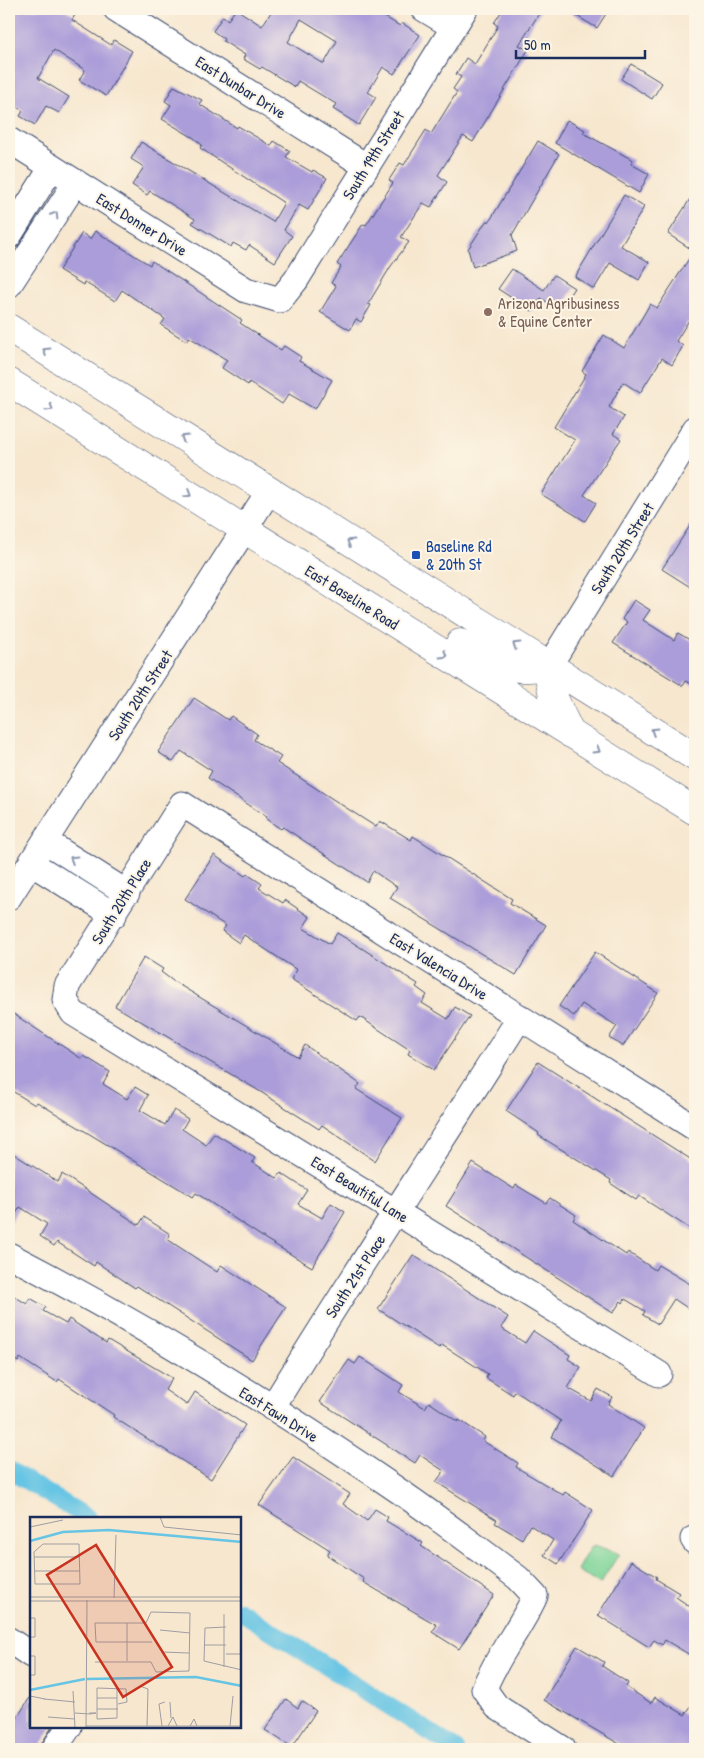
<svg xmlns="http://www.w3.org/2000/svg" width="704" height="1758" font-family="'Patrick Hand',sans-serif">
  <rect width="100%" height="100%" fill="#fcf5e5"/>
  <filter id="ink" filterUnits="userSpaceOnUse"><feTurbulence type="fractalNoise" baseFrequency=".02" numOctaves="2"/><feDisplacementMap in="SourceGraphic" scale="10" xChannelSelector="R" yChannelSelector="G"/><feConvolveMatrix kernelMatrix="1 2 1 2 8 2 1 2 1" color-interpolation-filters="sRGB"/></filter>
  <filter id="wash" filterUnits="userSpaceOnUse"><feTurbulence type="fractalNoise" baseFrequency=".0096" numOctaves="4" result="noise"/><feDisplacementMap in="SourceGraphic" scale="20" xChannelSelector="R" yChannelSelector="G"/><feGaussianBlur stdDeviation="1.12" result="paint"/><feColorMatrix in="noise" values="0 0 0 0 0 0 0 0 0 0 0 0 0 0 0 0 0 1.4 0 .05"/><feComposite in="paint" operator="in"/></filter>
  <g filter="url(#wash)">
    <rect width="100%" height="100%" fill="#f7e7cf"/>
    <path fill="#7dd498" stroke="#4c827b" d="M595 1545 619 1554 600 1584 577 1570 590 1547Z"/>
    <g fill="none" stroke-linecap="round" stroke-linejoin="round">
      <path stroke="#66c5e4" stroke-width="18" d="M9 1470 88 1518
        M240 1611 456 1749"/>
    </g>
    <g id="blocks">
      <path fill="#ab9dd9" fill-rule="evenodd" d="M9 9H64L75 15 72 20 111 45 114 40 132 51 106 96 79 80 85 70 54 50 38 78 69 97 59 113 46 106 35 125 20 116 23 111 9 102Z
        M236 9 262 26 273 9H371L400 26 402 23 420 35 394 74 383 67 368 92 376 97 359 125 333 109 336 104 298 81 295 87 262 67 260 69 243 59 245 55 223 41 224 39 213 31 223 16 228 20ZM301 19 337 41 324 64 288 42Z
        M503 9H542L519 45 528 50 473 142 463 136 438 175 447 182 431 207 423 203 401 237 409 242 391 266 368 304 371 305 361 322 356 319 350 330 320 312 336 286 331 283 341 267 337 264 363 224 366 225 393 183 389 180 400 163 404 165 426 130 431 134 457 92 453 89 461 77 456 74 466 58 475 64 498 26 494 23Z
        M565 9H609L597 28Z
        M631 64 662 83 652 99 621 79Z
        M174 86 202 100 199 104 237 128 238 126 271 146 274 141 290 151 286 157 312 172 313 170 327 178 308 210 299 205 284 230 292 236 275 262 249 245 246 250 233 243 231 247 192 223 195 219 150 191 147 195 132 185 144 167 131 159 141 142 273 222 284 203 200 148 202 145 194 138 162 119 171 105 165 101Z
        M567 120 585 130 583 133 633 160 631 164 649 174 639 193 555 143Z
        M538 141 559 154 512 235 517 251 473 267 468 249 487 220 489 222Z
        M695 191V320L691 317 676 341 683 346 672 365 662 358 640 393 623 382 609 407 624 417 613 434 621 439 584 495 596 503 585 521 541 494 575 440 554 427 586 374 582 371 604 335 624 348 650 304 657 308 694 251 668 234Z
        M624 195 644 207 621 246 649 262 639 280 610 263 594 289 575 277Z
        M95 231 150 265 152 261 242 320 240 323 281 350 284 346 301 357 299 361 332 380 315 409 289 394 282 404 249 382 248 385 222 368 227 360 189 337 186 341 161 325 165 319 122 290 115 301 84 282 83 285 59 270 82 233 90 239Z
        M512 269 544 290 554 275 574 288 559 310 541 298 532 311 498 289Z
        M695 518V590L662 569Z
        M634 600 650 610 643 620 674 640 678 633 695 643V686L686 681 683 686 613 643 627 622 622 619Z
        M194 698 228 720 231 716 257 734 254 740 281 757 277 763 348 809 376 827 380 821 411 840 413 836 512 899 510 903 546 925 516 975 390 898 397 887 373 871 367 882 283 827 281 829 266 819 267 817 208 778 212 771 181 751 173 762 158 752Z
        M214 855 245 876 247 874 262 884 259 888 283 903 285 900 310 917 303 928 330 944 337 933 352 942 418 984 416 987 427 995 422 1003 448 1019 455 1007 470 1016 434 1070 408 1054 410 1050 360 1017 357 1021 291 979 297 970 244 935 239 943 222 931 226 926 185 899Z
        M595 952 658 993 623 1046 609 1038 617 1026 593 1011 582 1004 574 1016 559 1006Z
        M144 957 163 969 161 972 173 981 298 1057 305 1045 360 1084 356 1089 402 1118 375 1161 322 1125 319 1129 256 1089 115 1006Z
        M9 1011 82 1059 84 1056 110 1072 103 1084 127 1099 135 1087 148 1095 140 1110 165 1125 174 1110 188 1119 182 1129 206 1145 214 1133 255 1158 252 1162 277 1178 281 1173 307 1190 298 1204 322 1218 331 1203 345 1212 312 1267 267 1240 196 1193 193 1197 37 1102 35 1105 9 1089Z
        M538 1062 695 1162V1232L639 1196 636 1200 610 1183 611 1180 538 1135 539 1133 506 1111Z
        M9 1151 58 1182 62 1174 139 1225 144 1217 170 1234 167 1239 217 1272 221 1265 286 1307 252 1360 137 1286 135 1288 96 1262 94 1266 57 1242 54 1246 40 1236 47 1224 20 1207 9 1225Z
        M473 1163 514 1189 516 1185 546 1203 550 1198 576 1215 573 1220 626 1255 628 1252 655 1270 658 1265 695 1287V1313L674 1299 658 1324 643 1315 645 1311 625 1299 623 1303 621 1301 613 1313 446 1206Z
        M413 1255 508 1317 501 1328 525 1343 533 1331 570 1355 568 1359 581 1367 568 1388 591 1401 598 1389 612 1397 608 1404 644 1428 614 1476 552 1437 561 1421 515 1391 513 1395 486 1378 488 1374 442 1345 439 1348 378 1309Z
        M9 1293 27 1304 30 1298 46 1307 43 1311 66 1324 69 1319 106 1343 108 1340 172 1378 165 1390 187 1405 195 1392 245 1425 211 1479 113 1417 114 1415 59 1379 57 1382 20 1358 18 1362 9 1356Z
        M360 1357 403 1385 399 1392 425 1408 429 1402 458 1422 459 1420 485 1437 483 1441 518 1463 516 1467 563 1495 565 1492 593 1510 558 1564 544 1555 553 1540 530 1525 522 1539 495 1523 497 1520 436 1482 444 1471 420 1455 415 1463 320 1402 349 1360 355 1364Z
        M293 1457 350 1494 343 1504 367 1521 375 1509 388 1517 386 1521 423 1543 421 1546 494 1595 459 1649 432 1632 437 1625 363 1582 364 1579 327 1555 330 1550 259 1505Z
        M631 1561 657 1577 656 1579 679 1593 676 1597 695 1610V1658L665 1640 662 1645 654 1640 649 1647 598 1615Z
        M577 1646 604 1662 602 1666 628 1683 626 1687 651 1703 655 1697 685 1715 695 1700V1749H628L544 1700Z
        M31 1696V1727H52L38 1749H9V1730Z
        M286 1699 298 1708 302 1701 316 1711 292 1747 265 1730Z"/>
    </g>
  </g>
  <g filter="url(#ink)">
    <use href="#blocks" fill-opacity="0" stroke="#3c4b6f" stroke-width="1"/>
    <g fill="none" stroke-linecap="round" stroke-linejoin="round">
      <g stroke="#3c4b6f" stroke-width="27">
        <path id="minor" d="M116 9 366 166
          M424 9 454 27
          M9 140 246 290 280 300 296 280 465 9
          M9 236 52 167
          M9 285 76 182
          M549 666 695 429
          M45 841 127 893
          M31 863 114 915
          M9 897 269 491
          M9 1255C142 1324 275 1406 399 1491 440 1519 479 1549 518 1578L535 1596C521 1628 497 1655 484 1689L497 1707 563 1749
          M659 1374 73 1013 65 1000 67 986 182 804 695 1128
          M272 1408C352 1276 438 1148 520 1017
          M693 1539 695 1542
          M9 1640 31 1655
          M54 1749 69 1727"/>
      </g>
      <g stroke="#3c4b6f" stroke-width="29">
        <path id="major" d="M9 328 695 757
          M9 382 695 811
          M460 643C497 665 506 673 549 666 548 692 560 711 571 734"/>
      </g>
      <use href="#minor" stroke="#fff" stroke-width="25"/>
      <use href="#major" stroke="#fff" stroke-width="28"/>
    </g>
    <defs><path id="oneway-chevron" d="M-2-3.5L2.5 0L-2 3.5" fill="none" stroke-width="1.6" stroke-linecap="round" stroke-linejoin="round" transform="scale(1.25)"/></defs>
    <g stroke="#8d97ae">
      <use href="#oneway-chevron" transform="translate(55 215) rotate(-58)"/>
      <use href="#oneway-chevron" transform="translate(46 351) rotate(-148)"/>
      <use href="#oneway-chevron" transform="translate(50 408) rotate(32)"/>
      <use href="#oneway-chevron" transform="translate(184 438) rotate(-148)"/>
      <use href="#oneway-chevron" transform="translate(188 494) rotate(32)"/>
      <use href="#oneway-chevron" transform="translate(350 542) rotate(-148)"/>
      <use href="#oneway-chevron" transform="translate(516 645) rotate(-148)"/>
      <use href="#oneway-chevron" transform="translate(444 655) rotate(32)"/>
      <use href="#oneway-chevron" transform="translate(654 731) rotate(-148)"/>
      <use href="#oneway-chevron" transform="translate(597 750) rotate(32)"/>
      <use href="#oneway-chevron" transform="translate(73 859) rotate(-148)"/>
    </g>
  </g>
  <circle fill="#8d6e63" stroke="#fcf5e5" stroke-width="2" cx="488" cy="312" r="5"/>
  <rect fill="#1a4fb4" stroke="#fcf5e5" stroke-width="2" x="411" y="550" width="10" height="10" rx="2.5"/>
  <g text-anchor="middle" stroke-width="4" stroke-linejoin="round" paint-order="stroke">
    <g font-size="16" fill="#1b2f5e" stroke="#fcf5e5">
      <text transform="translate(241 87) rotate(32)" y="6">East Dunbar Drive</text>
      <text transform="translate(373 155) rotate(-58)" y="6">South 19th Street</text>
      <text transform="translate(142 224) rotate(32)" y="6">East Donner Drive</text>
      <text transform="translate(622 548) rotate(-58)" y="6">South 20th Street</text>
      <text transform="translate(352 597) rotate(32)" y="6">East Baseline Road</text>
      <text transform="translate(140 695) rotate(-57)" y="6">South 20th Street</text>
      <text transform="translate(121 901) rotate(-58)" y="6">South 20th Place</text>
      <text transform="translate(439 966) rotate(32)" y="6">East Valencia Drive</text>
      <text transform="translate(360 1189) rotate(32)" y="6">East Beautiful Lane</text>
      <text transform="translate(355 1276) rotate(-57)" y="6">South 21st Place</text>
      <text transform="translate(279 1414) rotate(32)" y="6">East Fawn Drive</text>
    </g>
    <g font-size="16" fill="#785e54" stroke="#fcf5e5" text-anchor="start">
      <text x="498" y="309">Arizona Agribusiness<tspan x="498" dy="18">&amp; Equine Center</tspan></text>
    </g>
    <g font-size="16" fill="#164399" stroke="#fcf5e5" text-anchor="start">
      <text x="426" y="552">Baseline Rd<tspan x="426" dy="18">&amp; 20th St</tspan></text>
    </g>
  </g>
  <g transform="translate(30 1517)">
    <rect width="211" height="211" fill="#f7e7cf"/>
    <path fill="none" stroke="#66c5e4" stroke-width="2.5" d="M0 24 33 15 79 13 212 25M57 162 166 160 212 169M0 173 55 162"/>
    <path fill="none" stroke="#9f9da2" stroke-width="1" d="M130 0 134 10 212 18M0 10 33 3M13 27H49L50 67H5L4 35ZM4 40H50M4 54H50M0 80H212M84 81 86 18M0 84H212M194 97V150M0 101H5V120H0M196 110 175 111 174 144 212 153M130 113 160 116M174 128H196M132 135 159 136M196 137H212M0 139H5V158H0M97 144V106M65 145H121L126 155 159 154 160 96 121 95 116 106H65L66 125H122M110 169 118 172 117 209M87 171V201L67 202V171L96 172 97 185 88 187M43 174 45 211M0 179 15 182M67 181H87M14 182 45 185M140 185 141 201M67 192H88M45 196 60 197 66 196H59M18 200 45 202M56 209H212M132 209 129 187 135 185M138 209 143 200 147 209M160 209 164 202 167 209M200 209 203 179M56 211 57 83"/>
    <path fill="#c8321e" fill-opacity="0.15" stroke="#c8321e" stroke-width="2.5" d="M66 28 142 150 93 180 17 58Z"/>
    <rect width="211" height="211" fill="none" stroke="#1b2f5e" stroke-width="2.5"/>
  </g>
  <rect width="704" height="1758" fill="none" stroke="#fcf5e5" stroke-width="30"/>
  <path d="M516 50v8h129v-8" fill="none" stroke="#1b2f5e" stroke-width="2.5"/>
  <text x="524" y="50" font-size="15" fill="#1b2f5e" stroke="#fcf5e5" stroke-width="4" paint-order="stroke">50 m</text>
</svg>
